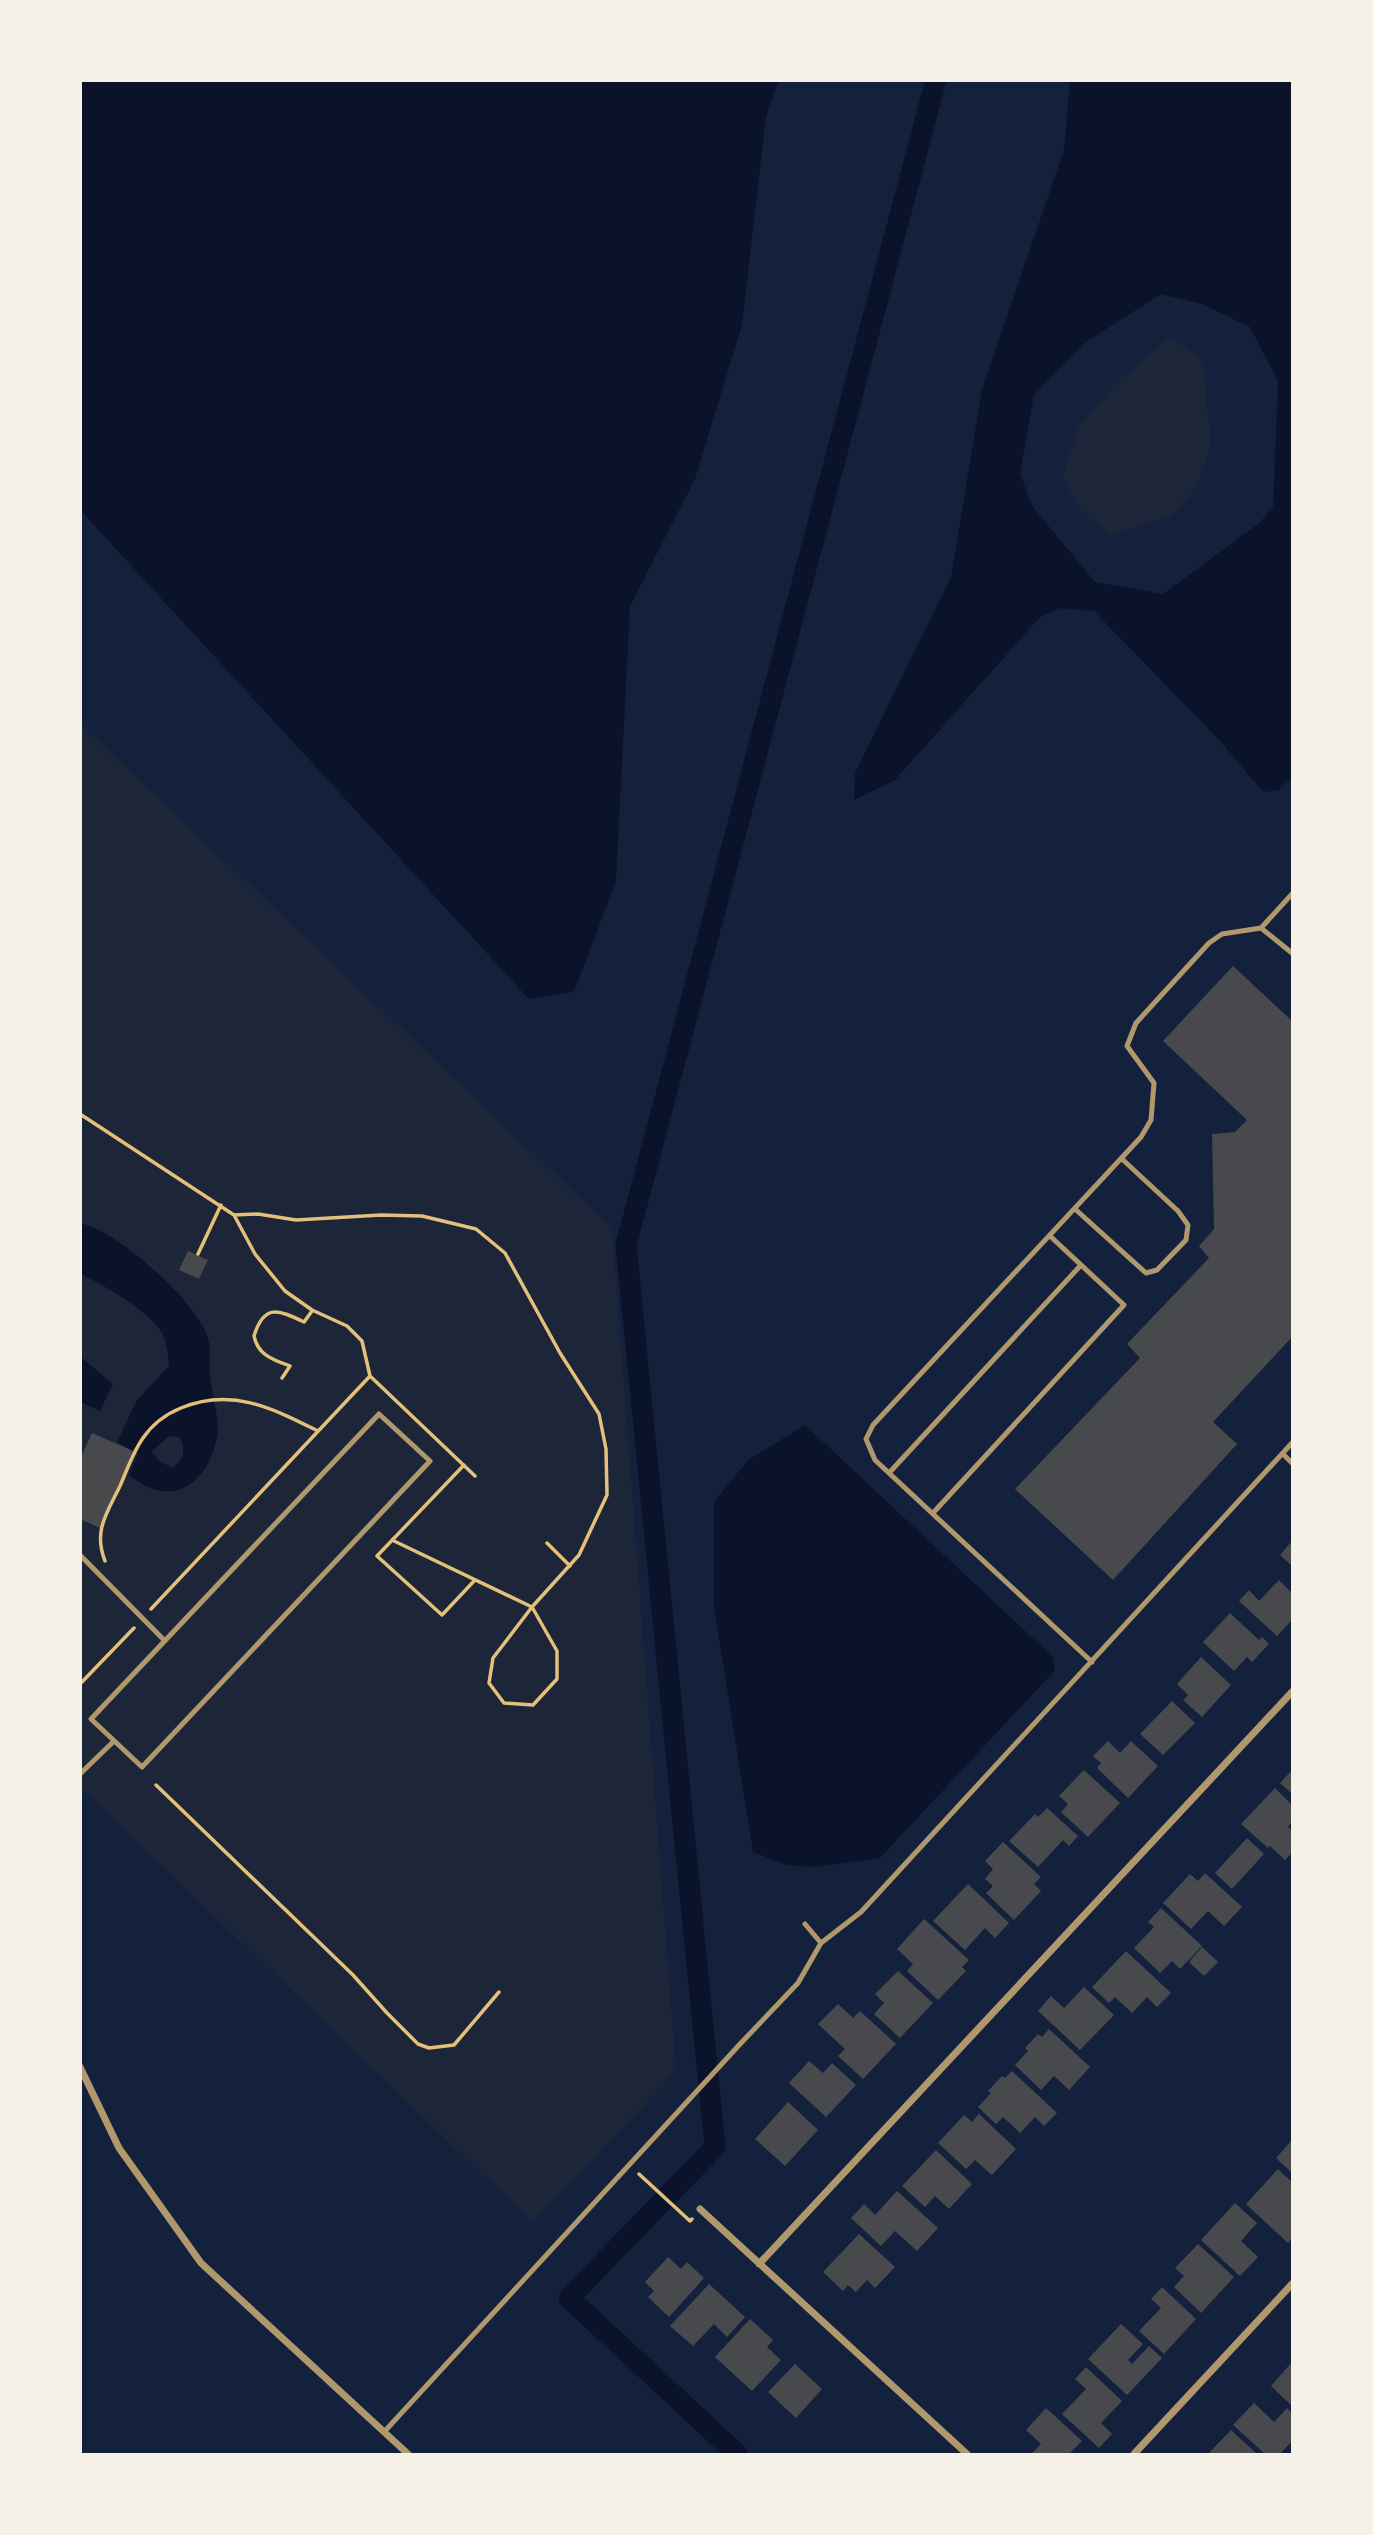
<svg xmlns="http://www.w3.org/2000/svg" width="1373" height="2535" font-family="Inter,sans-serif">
  <rect width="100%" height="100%" fill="#14213d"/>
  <path fill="#1d2539" d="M1170 337 1203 361 1211 445 1198 486 1170 517 1110 535 1083 512 1062 479 1078 428 1114 385Z
    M80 724 612 1228 676 2071 533 2223 81 1788Z"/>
  <path fill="#0b132b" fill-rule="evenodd" d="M81 80 778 81 766 117 742 325 695 479 630 606 616 881 574 992 529 999 81 511Z
    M1070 81H1292V777L1279 790 1263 792 1221 742 1094 611 1060 608 1040 617 895 780 854 800 855 773 951 577 982 389 1064 150ZM1161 294 1202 304 1250 327 1278 381 1273 508 1258 524 1163 594 1095 582 1032 506 1020 473 1034 395 1086 342Z
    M81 1223C119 1233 190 1296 206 1333 212 1346 209 1362 210 1375 211 1393 221 1422 217 1438 206 1487 170 1509 129 1475L138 1454 117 1442 137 1400 169 1366C168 1355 167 1343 162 1333 150 1312 102 1284 81 1274ZM169 1436 180 1437C185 1452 185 1457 173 1468L161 1462 151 1452Z
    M81 1357 113 1384 100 1411 81 1402Z
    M805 1425 1052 1656 1055 1670 880 1858 814 1867 787 1865 753 1852 714 1607V1502L748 1460Z"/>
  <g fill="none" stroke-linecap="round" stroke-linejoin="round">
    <path stroke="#0b132b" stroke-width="21" d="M737 2454 569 2298 715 2147 626 1245 936 80"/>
  </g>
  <path fill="#48494c" d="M1233 966 1292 1021V1337L1213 1422 1237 1444 1113 1580 1015 1489 1140 1358 1127 1344 1209 1258 1199 1246 1214 1229 1212 1134 1235 1132 1247 1120 1163 1041Z
    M188 1251 208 1260 199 1279 179 1270Z
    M92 1433 133 1451 100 1528 80 1519V1459Z
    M1292 1541V1566L1280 1555Z
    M1279 1580 1292 1593V1620L1277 1636 1239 1601 1249 1590 1259 1601Z
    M1230 1613 1259 1640 1262 1637 1269 1644 1252 1662 1247 1657 1234 1671 1203 1642Z
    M1201 1657 1231 1685 1202 1717 1183 1700 1188 1695 1177 1684Z
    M1172 1701 1195 1723 1163 1755 1140 1734Z
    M1108 1741 1120 1753 1131 1741 1158 1766 1128 1798 1097 1768 1101 1763 1093 1756Z
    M1084 1770 1120 1803 1088 1837 1061 1812 1068 1804 1059 1796Z
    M1292 1770V1794L1280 1783Z
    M1275 1788 1292 1805V1821L1288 1827 1292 1831V1853L1285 1860 1270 1846 1268 1848 1241 1824Z
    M1047 1808 1078 1836 1069 1846 1063 1840 1038 1867 1009 1841 1035 1814 1038 1817Z
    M1247 1838 1264 1854 1232 1889 1215 1873Z
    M1003 1842 1041 1877 1034 1884 1041 1891 1014 1920 986 1893 993 1886 985 1879 993 1869 985 1861Z
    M1205 1873 1242 1907 1224 1926 1208 1911 1191 1929 1163 1903 1190 1874 1198 1881Z
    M968 1884 1009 1923 995 1938 985 1928 965 1950 933 1921Z
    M1161 1908 1202 1946 1180 1969 1172 1961 1160 1973 1134 1948 1154 1927 1148 1922Z
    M924 1919 969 1960 962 1967 966 1971 938 2000 907 1971 913 1964 897 1949Z
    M1202 1947 1218 1962 1204 1976 1189 1962Z
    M1126 1951 1171 1993 1157 2007 1147 1997 1132 2013 1115 1997 1109 2003 1092 1987Z
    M898 1971 933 2003 900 2038 874 2014 884 2003 875 1994Z
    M1084 1987 1114 2015 1080 2050 1038 2011 1051 1996 1064 2008Z
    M838 2004 853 2018 860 2011 896 2044 863 2079 838 2056 845 2049 818 2024Z
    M1049 2029 1090 2067 1069 2090 1054 2076 1041 2090 1015 2065 1028 2051 1025 2048 1038 2034 1042 2037Z
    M809 2061 823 2073 832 2063 856 2085 826 2117 789 2083Z
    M1012 2071 1057 2113 1044 2126 1035 2117 1020 2133 1003 2117 996 2124 978 2107 991 2093 988 2091 1002 2076 1005 2078Z
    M788 2102 818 2130 785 2166 755 2139Z
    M979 2114 1016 2149 992 2175 975 2160 966 2169 938 2143 964 2115 972 2122Z
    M1292 2140V2173L1276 2158Z
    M936 2150 972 2184 949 2209 935 2196 925 2207 902 2186Z
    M1278 2169 1292 2182V2217L1291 2219 1292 2238 1288 2243 1246 2204Z
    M897 2191 938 2228 917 2251 895 2231 881 2246 851 2218 864 2204 875 2215Z
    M1235 2203 1257 2223 1241 2241 1258 2257 1240 2276 1201 2240Z
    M859 2234 895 2267 875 2288 867 2280 856 2292 848 2285 843 2291 823 2272Z
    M1198 2244 1234 2277 1201 2313 1174 2287 1184 2276 1175 2268Z
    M668 2257 681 2269 687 2262 704 2278 669 2317 648 2297 654 2291 645 2282Z
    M709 2284 745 2317 727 2337 714 2324 693 2346 670 2326Z
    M1162 2287 1196 2319 1164 2354 1139 2331 1161 2308 1151 2299Z
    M750 2319 773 2340 767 2347 781 2360 752 2391 715 2357Z
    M1121 2324 1143 2344 1128 2360 1132 2364 1149 2346 1162 2358 1127 2395 1088 2359Z
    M1292 2362V2406L1271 2386Z
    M795 2364 822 2389 796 2418 768 2392Z
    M1086 2367 1122 2401 1101 2423 1112 2434 1099 2448 1062 2414 1086 2389 1075 2379Z
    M1254 2403 1274 2422 1287 2408 1292 2413V2441L1280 2454H1265L1233 2425Z
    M1046 2408 1082 2441 1069 2454H1031L1041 2444 1026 2430Z
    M1231 2430 1257 2454H1208Z"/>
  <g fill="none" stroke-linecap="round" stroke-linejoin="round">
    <path stroke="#e5c07b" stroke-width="3.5" d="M80 1114 234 1215 258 1214 296 1220 381 1215 422 1216 476 1229 505 1253 560 1353 599 1414 606 1449 607 1495 579 1555 532 1607 493 1658 489 1683 504 1703 533 1705 557 1679V1651L532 1607 392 1540
      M234 1215 255 1254 285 1291 312 1310 347 1326 362 1341 370 1376 475 1476
      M198 1254 221 1205
      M282 1378 290 1366C273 1360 258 1355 254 1336 264 1303 279 1310 304 1322L312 1311
      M464 1465 377 1556 442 1615 475 1580
      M547 1543 570 1566
      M105 1561C93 1531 107 1513 120 1486 127 1470 133 1452 143 1438 152 1425 166 1414 181 1408 231 1387 272 1408 318 1431
      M151 1609 370 1376
      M80 1684 134 1628
      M156 1785 353 1975 387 2013 418 2044 429 2048 454 2045 499 1992
      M639 2174 690 2221 692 2219"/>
    <path stroke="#b1986c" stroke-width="5" d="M1261 928 1292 894
      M1075 1209 1146 1273 1157 1270 1186 1240 1188 1225 1178 1211 1122 1159
      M379 1414 430 1461 142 1767 91 1719Z
      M1283 1454 1292 1463
      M889 1473 1081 1265
      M933 1513 1124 1305 1050 1236
      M80 1555 165 1641
      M1092 1662 875 1460 866 1439 873 1425 1141 1137 1151 1120 1154 1083 1127 1046 1136 1023 1209 943 1222 934 1261 928 1292 953
      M80 1774 114 1741
      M821 1943 861 1912 1292 1443
      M384 2432 741 2043 798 1983 821 1943 805 1924"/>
    <path stroke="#b1986c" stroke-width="7" d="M80 2067 119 2148 201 2263 408 2454
      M700 2209 967 2454
      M759 2264 1292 1692
      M1134 2454 1292 2284"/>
  </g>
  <rect width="1373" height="2535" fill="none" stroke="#f6f1e7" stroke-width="164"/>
</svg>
